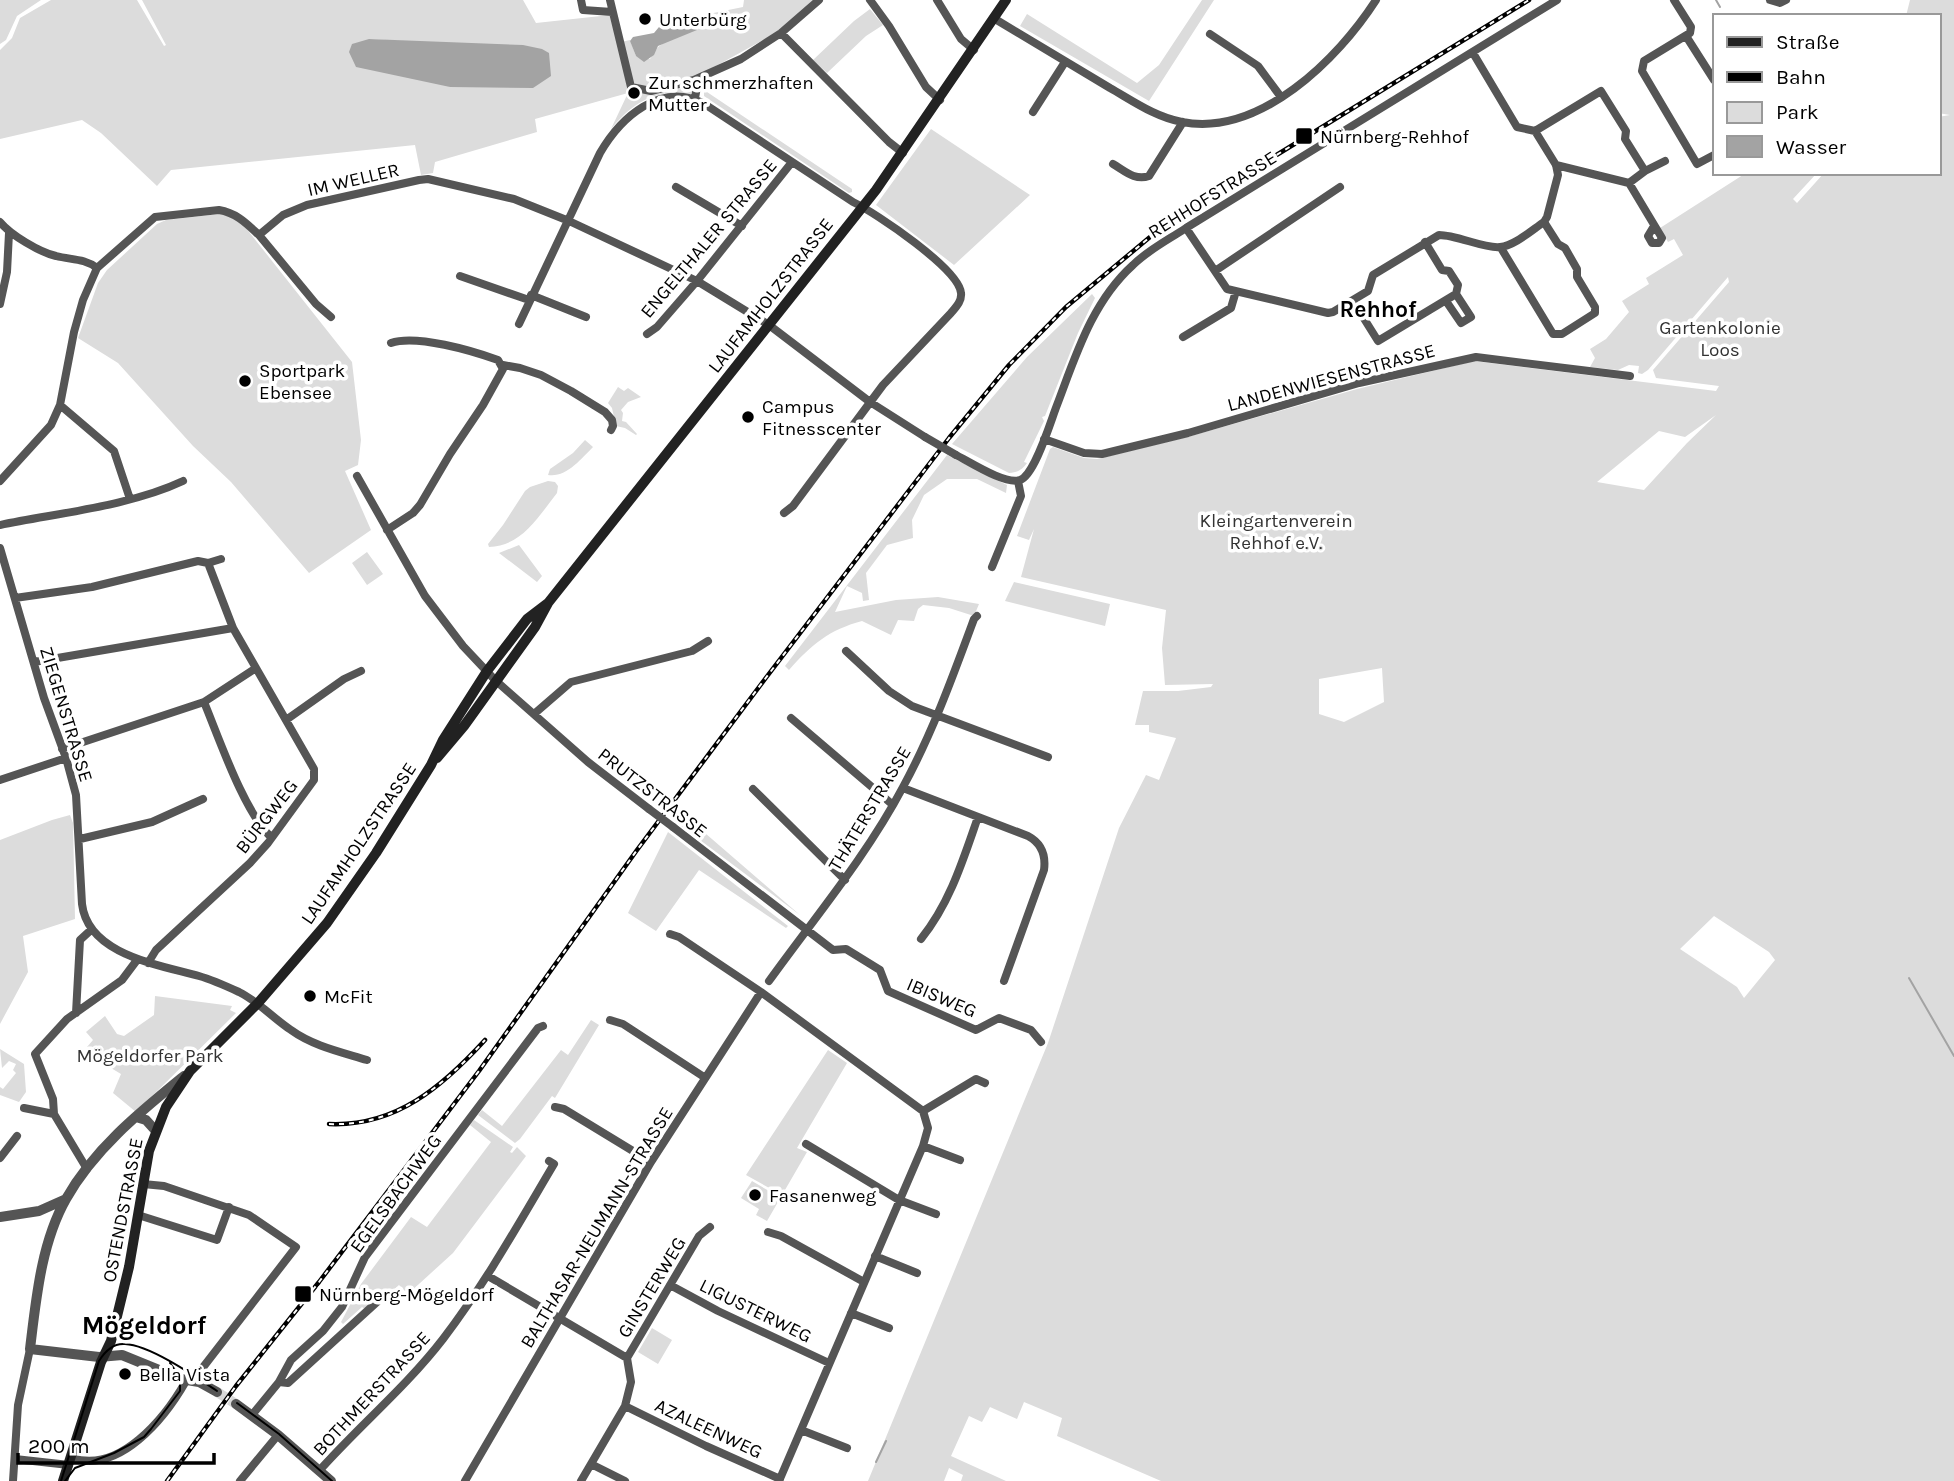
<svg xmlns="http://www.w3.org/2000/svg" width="1954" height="1481" font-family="Karla,sans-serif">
  <rect width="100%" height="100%" fill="#fff"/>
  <path fill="#dcdcdc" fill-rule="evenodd" d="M0 0H41L17 16 6 40 0 44Z
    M51 0H137L164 46 166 45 142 0H523L536 23 610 15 617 43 630 40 636 56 650 59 658 47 692 22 684 19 743 7 744 0H814L781 30 687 82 694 89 692 94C684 95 677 92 669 93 643 96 627 110 611 129L628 93 535 119 537 132 435 162 433 173 421 175 415 145 171 170 157 186 101 133 82 120 0 139V50L12 38 20 18ZM369 39 437 43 465 86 450 87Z
    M1202 0H1214L1149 101 1020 26 1027 14 1137 83 1159 65Z
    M1910 0H1954V1481H1161L1057 1436 1062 1418 1024 1402 1017 1419 990 1407 982 1422 969 1416 951 1456 1006 1481H961L963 1475 949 1468 944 1481H868L1048 1043 1119 828 1146 775 1159 780 1176 738 1149 732V725H1135L1143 691H1178L1211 687 1213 684 1165 685 1162 648 1166 610 1021 577 1034 529 1029 540 1017 536 1050 449 1053 447 1084 458 1097 459 1191 436 1357 389 1474 361 1716 391 1719 386 1656 378 1653 370 1729 282 1728 277 1648 370 1642 374 1638 373 1639 366 1629 365 1618 370 1590 367 1595 358 1590 349 1606 339 1629 312 1622 301 1649 284 1646 278 1683 255 1674 239 1668 242 1660 228 1746 173H1817L1793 199 1797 203 1824 173H1938V117L1950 115 1938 113V16H1906ZM1716 415 1687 443 1644 490 1597 482 1659 431 1685 437ZM1382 668 1384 702 1344 722 1319 714V679ZM1714 916 1769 952 1775 960 1744 998 1737 987 1680 949Z
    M870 9 883 25 866 36 827 73 813 60 854 21Z
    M704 90 852 189V192L849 193 704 96Z
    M931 129 1030 195 954 265 876 205Z
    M220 214 238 218 352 362 361 440 358 465 345 471 371 530 309 573 231 482 193 446 118 363 78 338 98 283 107 270 157 224 166 220Z
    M1092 294 1095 298 1078 333 1045 416 1042 417 1044 421 1024 462 1027 463C1022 470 1018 472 1009 473L952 444 1027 357Z
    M618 387 624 391 628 388 641 397 628 402 621 410 623 413 622 421 626 422 637 434 636 435 625 428 616 426 612 408 608 403Z
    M585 440 593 447C581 459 566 478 548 475L550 469 573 453Z
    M947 455 1007 485 1006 493 977 479H947L924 495 912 520 913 538 887 545 866 573 869 600 863 601 862 593 847 586 835 612 896 600 938 597 979 604 974 616 949 608 923 605 918 609 914 621 898 620 891 635 862 621C829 630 812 644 789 670L785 666Z
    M548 481 555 482 558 486 557 493C538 517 522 546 489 547L488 544 503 525 525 491 530 487Z
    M519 545 542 576 537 582 499 553Z
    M367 552 383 574 367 585 352 563Z
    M1014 582 1110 604 1105 626 1005 601Z
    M683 814 800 915 676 822Z
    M70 815 73 823 75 919 23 936 28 972 0 1024V840L52 820Z
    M668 832 788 926 786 928 699 870 656 931 628 913Z
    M155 996 232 1006 230 1010 236 1013 136 1112 113 1093 121 1074 101 1062 87 1047 93 1040 86 1032 105 1016 117 1034 124 1036 154 1015Z
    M591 1020 599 1025 555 1098 552 1096 520 1139 515 1143 478 1115 482 1110 502 1126 561 1050 568 1055Z
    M0 1049 24 1064 26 1092 19 1102 0 1095V1087L3 1089 16 1073 13 1070 16 1064 9 1061 2 1068Z
    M828 1050 847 1063 797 1148 807 1152 767 1221 756 1215 759 1209 741 1198 752 1181 769 1191 771 1189 746 1175Z
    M474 1120 513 1147 510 1152 512 1153 517 1147 526 1156 453 1253 408 1294 399 1285 378 1304 366 1310 362 1307 343 1324 341 1322 361 1284 411 1217 427 1227 491 1142 470 1125Z
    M652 1328 672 1340 658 1364 638 1352Z"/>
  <path fill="#a3a3a3" d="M684 20 692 22 697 30 658 46 654 55 644 62 636 56 630 41 633 37 654 33 659 27Z
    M369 39 523 45 542 49 549 53 551 76 533 88 450 87 356 67 349 52 352 44Z"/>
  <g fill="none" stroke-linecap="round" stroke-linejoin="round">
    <path stroke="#a3a3a3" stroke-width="2" d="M1716 0 1720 7
      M1909 978 1954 1056
      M876 1462 886 1441"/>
    <path stroke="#d9d9d9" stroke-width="10" stroke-dasharray="10 5" stroke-linecap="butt" d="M217 1392 236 1404"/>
    <path stroke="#555" stroke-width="8" d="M581 0 583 10 612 12
      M610 0 631 87 651 91 694 80 741 59 781 33 819 0
      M870 0 889 26 926 87 940 100
      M937 0 961 39 974 50
      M1674 0 1691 27 1690 33 1644 61 1642 71 1697 164 1714 155
      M1770 0 1780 3 1786 0
      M995 19C1033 42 1071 65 1110 88 1133 101 1155 117 1182 122 1260 137 1338 59 1376 0
      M781 33 889 142 903 153
      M1210 34 1258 66 1281 97
      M1686 36 1714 80
      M694 80 697 87 695 98
      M1033 112 1065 62
      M1535 131 1601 91 1626 131 1625 139 1645 171 1629 183 1556 165
      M1113 164C1125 171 1135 181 1149 176L1183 122
      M1645 171 1665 161
      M1629 183 1662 238 1659 243H1652L1648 236 1654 226
      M676 187 742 226
      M0 222C11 235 39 252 56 256 71 260 84 258 97 268
      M1186 228 1227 289 1328 313 1333 312 1368 291 1373 275 1439 235C1457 235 1485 249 1500 247 1514 246 1532 230 1544 222L1547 217 1558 175 1556 165 1535 131 1517 127 1473 53
      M259 235 316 304 331 317
      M1501 248 1553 334H1562L1595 313V307L1577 277V269L1565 248 1558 244 1544 222
      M1215 271 1340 187
      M460 276 529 300
      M531 295 586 317
      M1353 301 1378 341 1456 294 1458 285 1449 271 1442 270 1425 242
      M1446 301 1461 323 1471 317 1456 294
      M0 304 7 272 9 233
      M519 324 600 153C621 117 660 82 703 103L853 202C876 213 959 269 961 293 962 301 956 307 951 313L883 385 793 506 784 513
      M647 334 657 327 697 281 792 162
      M1183 337 1231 308 1236 291
      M503 365 520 368 541 375 571 391 605 412 612 420 613 426 611 430
      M60 405 114 451 130 499
      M1044 439 1084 453 1102 454 1188 433 1359 383 1476 357 1630 376
      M956 455C970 462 1005 485 1020 480 1035 475 1051 420 1057 405 1076 355 1092 302 1133 265 1148 250 1168 240 1186 228L1557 0
      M357 476 425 596 463 646 495 680 588 762 649 809
      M0 481 51 425 60 405 74 332 83 300 97 268 155 217 219 210C237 213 247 224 259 235L283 215 307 205 419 180 428 179 514 199 569 221 697 281 769 325 870 402 925 437
      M0 525C58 513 130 506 183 481
      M387 530 413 513 420 505 450 454 483 405 503 369 498 360C473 351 416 334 391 343
      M0 548 44 698 66 758 76 795 82 904C88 955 160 965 199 976 213 980 226 986 239 992 259 1002 273 1018 291 1030 313 1046 341 1052 367 1060
      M992 567 1021 496 1018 481
      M15 598 92 587 198 561 208 563 221 559
      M846 651 889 691 912 706 1048 757
      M34 662 233 628
      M204 702C219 738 244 812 271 837
      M534 714 571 682 692 651 708 641
      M791 718 893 805
      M286 720 344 679 361 671
      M62 749 204 702 256 668
      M0 780 66 758
      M903 788 1028 836C1041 843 1046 855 1044 870L1004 981
      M753 789 845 880
      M673 827 833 950 846 949 880 970 888 991 976 1030 999 1018 1031 1030 1041 1042
      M80 839 152 822 203 799
      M670 934 679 937 761 992 923 1111 928 1128 923 1146 779 1481
      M921 939C950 903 963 860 978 817
      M148 963 156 950 250 863 268 843 314 780V769L233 628 208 563
      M769 981C815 917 866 857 903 787 932 734 953 676 974 619L977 616
      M76 1013 80 940 92 929
      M610 1020 623 1024 704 1077
      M555 1107 564 1109 651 1162
      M24 1108 54 1114
      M923 1111 976 1079 985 1083
      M806 1144 899 1200 936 1214
      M923 1146 960 1160
      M0 1158 17 1136
      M87 1169 54 1114 53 1099 35 1054 67 1019 122 980 137 960
      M143 1184 164 1186 249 1215 296 1247 204 1366 199 1382
      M138 1215 217 1240 229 1207
      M768 1232 781 1236 864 1282
      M875 1256 917 1273
      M488 1276 627 1358
      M670 1285 718 1311 829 1363
      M851 1313 889 1328
      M279 1382 291 1360 323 1331 342 1307 365 1257 538 1028 543 1026
      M625 1406 706 1446 780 1479
      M252 1415 279 1382 288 1383 377 1302
      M801 1430 847 1448
      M72 1458C120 1474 165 1418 186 1381
      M15 1459 69 1465
      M591 1464 625 1481
      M319 1471C359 1426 406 1387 443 1339 485 1284 519 1223 554 1164L549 1161
      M13 1481 18 1405 30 1349
      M240 1481 278 1435
      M465 1481 651 1162 761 992
      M581 1481 625 1406 631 1382 627 1358 699 1236 710 1227"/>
    <path stroke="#555" stroke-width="10" d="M184 1076C140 1112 94 1149 66 1199 41 1243 36 1300 30 1349L99 1357 122 1355 181 1379 199 1382 217 1392
      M136 1117 146 1120 155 1130
      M0 1217 39 1211 66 1199
      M236 1404 278 1435 331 1481"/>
    <path stroke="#222" stroke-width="10" d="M437 758 464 726 535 627 548 603 876 190 1006 0
      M63 1481 101 1362 111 1341 129 1267 149 1151 166 1107 190 1071 258 1003 327 923 376 853 431 765 443 740 487 671 527 619 548 603"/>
    <path stroke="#000" stroke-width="2" d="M237 1403 279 1434 332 1481
      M61 1481 99 1361C105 1351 113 1343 125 1344 150 1345 196 1377 217 1391
      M65 1481 75 1468 114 1453 144 1437 151 1429 180 1391V1377L170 1363"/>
    <g stroke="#000" stroke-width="4.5">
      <path id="rail" d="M329 1124C396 1127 443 1086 485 1040
        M167 1481 236 1386 319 1282 479 1071 637 850 765 679 949 438 1009 365 1066 307 1150 237 1213 194 1529 0"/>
    </g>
    <use href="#rail" stroke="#fff" stroke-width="2" stroke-dasharray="5" stroke-linecap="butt"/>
    <path stroke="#555" stroke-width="8" d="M925 437 956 455
      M649 809 673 827"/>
  </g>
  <g fill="#000" stroke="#fff" stroke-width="2.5">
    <circle cx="645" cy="19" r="7"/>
    <circle cx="634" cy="93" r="7"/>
    <rect x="1295" y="127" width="18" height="18" rx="3.5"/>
    <circle cx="245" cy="381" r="7"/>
    <circle cx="748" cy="417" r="7"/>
    <circle cx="310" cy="996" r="7"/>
    <circle cx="755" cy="1195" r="7"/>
    <rect x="294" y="1285" width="18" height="18" rx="3.5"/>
    <circle cx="125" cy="1374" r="7"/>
  </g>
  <g text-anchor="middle" stroke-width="7" stroke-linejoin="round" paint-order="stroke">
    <g font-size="19" fill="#000" stroke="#fff" text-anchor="start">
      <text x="659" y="26">Unterbürg</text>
      <text x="648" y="89">Zur schmerzhaften<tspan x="648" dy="22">Mutter</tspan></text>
      <text x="1320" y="143">Nürnberg-Rehhof</text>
      <text x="259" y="377">Sportpark<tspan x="259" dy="22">Ebensee</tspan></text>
      <text x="762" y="413">Campus<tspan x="762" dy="22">Fitnesscenter</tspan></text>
      <text x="324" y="1003">McFit</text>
      <text x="769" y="1202">Fasanenweg</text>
      <text x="319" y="1301">Nürnberg-Mögeldorf</text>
      <text x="139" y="1381">Bella Vista</text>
    </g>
    <g font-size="19" fill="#000" stroke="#fff">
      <text transform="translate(353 179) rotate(-13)" y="7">IM WELLER</text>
      <text transform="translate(1212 194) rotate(-32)" y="7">REHHOFSTRASSE</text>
      <text transform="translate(708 238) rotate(-50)" y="7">ENGELTHALER STRASSE</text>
      <text transform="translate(770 295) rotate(-52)" y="7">LAUFAMHOLZSTRASSE</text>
      <text transform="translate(1331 377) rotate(-15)" y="7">LANDENWIESENSTRASSE</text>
      <text transform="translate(67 714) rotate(73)" y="7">ZIEGENSTRASSE</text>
      <text transform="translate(653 792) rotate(38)" y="7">PRUTZSTRASSE</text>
      <text transform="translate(869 808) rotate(-59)" y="7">THÄTERSTRASSE</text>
      <text transform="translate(266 816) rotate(-52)" y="7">BÜRGWEG</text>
      <text transform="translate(358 843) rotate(-56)" y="7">LAUFAMHOLZSTRASSE</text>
      <text transform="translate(942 997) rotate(23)" y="7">IBISWEG</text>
      <text transform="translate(395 1193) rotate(-54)" y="7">EGELSBACHWEG</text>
      <text transform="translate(122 1210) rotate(-79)" y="7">OSTENDSTRASSE</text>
      <text transform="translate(596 1227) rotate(-59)" y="7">BALTHASAR-NEUMANN-STRASSE</text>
      <text transform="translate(651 1287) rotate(-59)" y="7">GINSTERWEG</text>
      <text transform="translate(756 1310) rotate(26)" y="7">LIGUSTERWEG</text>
      <text transform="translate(371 1393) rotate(-47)" y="7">BOTHMERSTRASSE</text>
      <text transform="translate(709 1428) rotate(25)" y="7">AZALEENWEG</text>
    </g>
    <g font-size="19" fill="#333" stroke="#fff">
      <text x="1720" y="334">Gartenkolonie<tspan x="1720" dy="22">Loos</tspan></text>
      <text x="1276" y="527">Kleingartenverein<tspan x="1276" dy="22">Rehhof e.V.</tspan></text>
      <text x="150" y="1062">Mögeldorfer Park</text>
    </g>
    <g font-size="23" font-weight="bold" fill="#000" stroke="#fff">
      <text x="1378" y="317">Rehhof</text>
    </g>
    <g font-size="26" font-weight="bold" fill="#000" stroke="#fff">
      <text x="144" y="1334">Mögeldorf</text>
    </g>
  </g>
  <rect x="1713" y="14" width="228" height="161" fill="#ffffff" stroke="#999999" stroke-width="2"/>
  <rect x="1727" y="37" width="35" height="10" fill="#222222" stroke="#999999" stroke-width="2"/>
  <text x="1776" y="49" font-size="21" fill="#000000">Straße</text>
  <rect x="1727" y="72" width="35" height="10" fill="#000000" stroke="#999999" stroke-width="2"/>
  <text x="1776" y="84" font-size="21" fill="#000000">Bahn</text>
  <rect x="1727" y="102" width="35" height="21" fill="#dcdcdc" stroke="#999999" stroke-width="2"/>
  <text x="1776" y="119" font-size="21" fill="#000000">Park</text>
  <rect x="1727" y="136" width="35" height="21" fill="#a3a3a3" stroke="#999999" stroke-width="2"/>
  <text x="1776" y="154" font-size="21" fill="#000000">Wasser</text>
  <path d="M18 1453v10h196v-10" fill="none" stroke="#000000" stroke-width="3.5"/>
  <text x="28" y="1453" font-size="21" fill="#000000" stroke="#ffffff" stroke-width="5" paint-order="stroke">200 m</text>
</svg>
